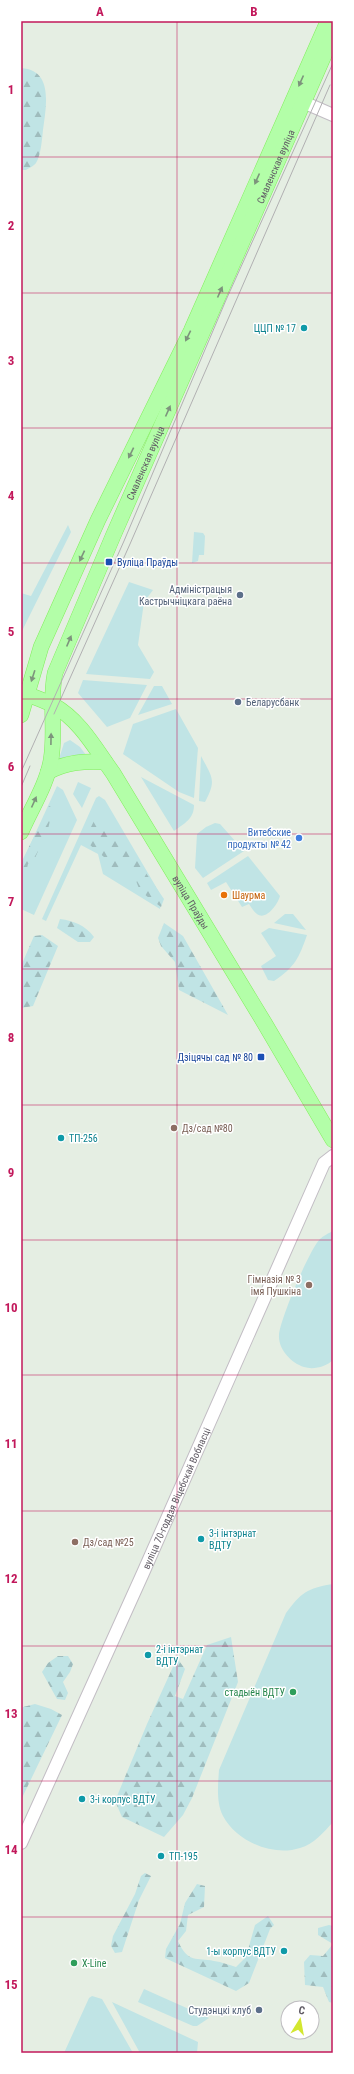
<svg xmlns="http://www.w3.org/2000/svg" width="354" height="2074" font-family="'Roboto Condensed',sans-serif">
  <defs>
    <pattern id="forest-firs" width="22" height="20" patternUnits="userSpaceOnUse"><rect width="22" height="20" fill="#c0e4e5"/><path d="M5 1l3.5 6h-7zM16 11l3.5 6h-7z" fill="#9fbcbd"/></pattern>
  </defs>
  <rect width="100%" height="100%" fill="#e5eee3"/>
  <path fill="#c0e4e5" d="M68 525 71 532 21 633V593L31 596Z
    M194 532 203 533 205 536 204 555H199L198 561 192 563Z
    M129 582 153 590 144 602 138 645 154 672 150 679 86 674Z
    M83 680 147 685 130 718 107 727 78 693Z
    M154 686H162L172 704 138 715Z
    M176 709 198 748 194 798 179 792 123 754 133 724Z
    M70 740 80 747 86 755H73L59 759 64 743Z
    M201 756C212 777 217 780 205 802L199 801Z
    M141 777 194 805C194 819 185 823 174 831Z
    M78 782 91 788 82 808 73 794Z
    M57 786 63 790 77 820 34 915 21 909V865Z
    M99 796 105 800 162 897 160 909 103 874 98 854 81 845 46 921 42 919 96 798Z
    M215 823 220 824 244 851 203 878 195 868 197 834 206 827Z
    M248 856 280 896C278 904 266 921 257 914 254 912 251 907 249 904L242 907 226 882 211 890 207 883Z
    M285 914H293L306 930 274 923Z
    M269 928 307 935C299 958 295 967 274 981L268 980 261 966 276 956 261 933Z
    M333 1231V1360C326 1367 313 1370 304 1367 291 1363 278 1349 279 1335 280 1320 309 1250 320 1239 323 1236 329 1233 333 1231Z
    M333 1584V1822C324 1832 314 1844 300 1848 273 1857 236 1841 223 1816 216 1802 218 1785 219 1770L286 1613C301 1593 307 1588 333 1584Z
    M144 1989 209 2018 197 2026H193L138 2002Z
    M92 1996 102 1999 133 2053H64L89 1998Z
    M112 2002 198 2042 197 2053H140Z"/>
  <path fill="url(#forest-firs)" d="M21 68C54 70 46 107 43 130 42 139 41 155 36 163 34 166 29 168 26 170H21Z
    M49 806 53 808 48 829 35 858 28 864 21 894V863Z
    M96 817 116 830 164 899 161 907 140 891 131 868 122 866 114 874 102 869 104 857 90 845V829Z
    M60 919C74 921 85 925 94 937L90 942H78L57 928Z
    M164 923 183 936 228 1015 179 990 175 962 161 946 158 938Z
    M42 935 58 946 33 1006 21 1008V966L34 936Z
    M231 1637 238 1682 192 1798 183 1815 164 1837 122 1817 115 1801 147 1724 177 1658 185 1669 175 1696 183 1699 207 1645Z
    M58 1656H68L73 1664 70 1672 63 1682 68 1693 65 1700 57 1699 42 1672 48 1663Z
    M35 1704 51 1709 62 1715 21 1800V1710L23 1707Z
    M145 1873 151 1876 139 1900 122 1952 115 1953 111 1946 113 1936 135 1894 141 1876Z
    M197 1884 205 1886 204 1907 188 1915 186 1931 178 1941C188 1964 197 1957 214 1961 222 1962 229 1965 236 1967L246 1957 255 1925 268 1916 274 1925 270 1929 249 1983 236 1991 165 1958 166 1949 180 1924 185 1903Z
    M329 1925 333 1926V2003L329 2002 323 1987 305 1985 304 1962 310 1955 323 1956 333 1944 318 1935V1928Z"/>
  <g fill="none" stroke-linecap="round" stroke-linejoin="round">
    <g stroke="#c2bdc4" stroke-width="14">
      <g id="minor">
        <path d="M296 99 333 115"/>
        <path id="s1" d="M21 1843 143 1573 324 1163 333 1156"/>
      </g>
    </g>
    <g stroke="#80ef5b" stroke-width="16">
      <g id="major">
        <path id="s2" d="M21 692C32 696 43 700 53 705 80 720 95 748 113 773L265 1024 333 1140"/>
        <path d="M21 715 41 647 98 520 191 331 328 21"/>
        <path d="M48 772C67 762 83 761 105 762"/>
        <path id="s3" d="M21 832C31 809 47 784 51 760 56 731 49 702 55 673L113 536 333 35"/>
      </g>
    </g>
    <use href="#minor" stroke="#fff" stroke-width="12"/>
    <use href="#major" stroke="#b3fea8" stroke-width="15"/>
    <path stroke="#b1b0b2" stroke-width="1" d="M54 714 130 544 330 85
      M21 772 124 541 226 300 333 63
      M21 787 30 766"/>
  </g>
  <defs><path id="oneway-solid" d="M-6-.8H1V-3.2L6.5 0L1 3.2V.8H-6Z"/></defs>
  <g fill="#7d947c">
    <use href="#oneway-solid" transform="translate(301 81) rotate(114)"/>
    <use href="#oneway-solid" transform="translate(257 179) rotate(114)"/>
    <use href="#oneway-solid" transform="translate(220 292) rotate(-66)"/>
    <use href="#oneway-solid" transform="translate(188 336) rotate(116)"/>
    <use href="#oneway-solid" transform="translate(168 411) rotate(-66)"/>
    <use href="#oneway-solid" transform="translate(131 453) rotate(116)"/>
    <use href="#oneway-solid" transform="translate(82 556) rotate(115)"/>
    <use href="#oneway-solid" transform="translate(69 641) rotate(-67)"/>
    <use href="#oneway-solid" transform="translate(33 676) rotate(108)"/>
    <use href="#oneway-solid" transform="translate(51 739) rotate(-89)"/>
    <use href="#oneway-solid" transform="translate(34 802) rotate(-66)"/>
  </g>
  <path fill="none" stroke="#c2185b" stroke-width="1" stroke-opacity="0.55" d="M177 21V2053M21 157H333M21 293H333M21 428H333M21 563H333M21 699H333M21 834H333M21 969H333M21 1105H333M21 1240H333M21 1375H333M21 1511H333M21 1646H333M21 1781H333M21 1917H333"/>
  <g fill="#0f9aa8" stroke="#fff" stroke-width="1.5">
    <circle cx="304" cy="328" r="4"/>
    <circle cx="61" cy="1138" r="4"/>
    <circle cx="201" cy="1539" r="4"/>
    <circle cx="148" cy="1655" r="4"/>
    <circle cx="82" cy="1799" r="4"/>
    <circle cx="161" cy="1856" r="4"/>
    <circle cx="284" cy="1951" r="4"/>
  </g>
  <g fill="#1a4fb4" stroke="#fff" stroke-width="1.5">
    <rect x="105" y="558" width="8" height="8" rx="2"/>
    <rect x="257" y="1053" width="8" height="8" rx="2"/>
  </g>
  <g fill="#5c6f8a" stroke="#fff" stroke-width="1.5">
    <circle cx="240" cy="595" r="4"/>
    <circle cx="238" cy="702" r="4"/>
    <circle cx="259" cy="2010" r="4"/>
  </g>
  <circle fill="#3f7fe0" stroke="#fff" stroke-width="1.5" cx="299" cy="838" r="4"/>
  <circle fill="#e8710a" stroke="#fff" stroke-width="1.5" cx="224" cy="895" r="4"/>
  <g fill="#8d6e63" stroke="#fff" stroke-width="1.5">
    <circle cx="174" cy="1128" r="4"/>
    <circle cx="309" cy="1285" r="4"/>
    <circle cx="75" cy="1542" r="4"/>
  </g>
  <g fill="#2e9e5b" stroke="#fff" stroke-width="1.5">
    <circle cx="293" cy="1692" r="4"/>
    <circle cx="74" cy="1963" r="4"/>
  </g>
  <g text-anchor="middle" stroke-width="3" stroke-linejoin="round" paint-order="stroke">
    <g font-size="10" fill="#605b64" stroke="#fff">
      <text dy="4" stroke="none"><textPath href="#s3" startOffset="718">Смаленская вуліца</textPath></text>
      <text dy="4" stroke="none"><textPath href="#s3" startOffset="394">Смаленская вуліца</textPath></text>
      <text dy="4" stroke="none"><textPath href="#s2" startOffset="277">вуліца Праўды</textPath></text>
      <text dy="4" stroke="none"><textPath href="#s1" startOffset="378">вуліца 70-годдзя Віцебскай Вобласці</textPath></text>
    </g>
    <g font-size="10" fill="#0d838f" stroke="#fff" text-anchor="start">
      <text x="296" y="332" text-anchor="end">ЦЦП № 17</text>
      <text x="69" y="1142">ТП-256</text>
      <text x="209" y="1537">3-і інтэрнат<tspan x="209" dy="12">ВДТУ</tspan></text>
      <text x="156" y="1653">2-і інтэрнат<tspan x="156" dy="12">ВДТУ</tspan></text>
      <text x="90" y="1803">3-і корпус ВДТУ</text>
      <text x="169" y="1860">ТП-195</text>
      <text x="276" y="1955" text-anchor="end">1-ы корпус ВДТУ</text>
    </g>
    <g font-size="10" fill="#164399" stroke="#fff" text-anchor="start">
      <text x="117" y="566">Вуліца Праўды</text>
      <text x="253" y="1061" text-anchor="end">Дзіцячы сад № 80</text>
    </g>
    <g font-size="10" fill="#4e5e75" stroke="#fff" text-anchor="end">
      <text x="232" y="593">Адміністрацыя<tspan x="232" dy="12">Кастрычніцкага раёна</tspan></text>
      <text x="246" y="706" text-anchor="start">Беларусбанк</text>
      <text x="251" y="2014">Студэнцкі клуб</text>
    </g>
    <g font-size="10" fill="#366cbe" stroke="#fff" text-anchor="end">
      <text x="291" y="836">Витебские<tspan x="291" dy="12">продукты № 42</tspan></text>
    </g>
    <g font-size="10" fill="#c56008" stroke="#fff" text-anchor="start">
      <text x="232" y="899">Шаурма</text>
    </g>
    <g font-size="10" fill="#785e54" stroke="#fff" text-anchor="start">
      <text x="182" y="1132">Дз/сад №80</text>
      <text x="301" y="1283" text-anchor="end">Гімназія № 3<tspan x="301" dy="12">імя Пушкіна</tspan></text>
      <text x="83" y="1546">Дз/сад №25</text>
    </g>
    <g font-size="10" fill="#27864d" stroke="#fff" text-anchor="end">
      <text x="285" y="1696">стадыён ВДТУ</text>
      <text x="82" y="1967" text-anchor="start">X-Line</text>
    </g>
  </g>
  <rect width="354" height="2074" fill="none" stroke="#ffffff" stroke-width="44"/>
  <g transform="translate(300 2020) rotate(11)"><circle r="19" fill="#ffffff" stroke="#bfbdc1"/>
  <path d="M0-3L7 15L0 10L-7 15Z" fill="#d3e730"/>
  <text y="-6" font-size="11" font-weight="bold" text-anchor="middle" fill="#605b64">С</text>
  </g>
  <rect x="22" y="22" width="310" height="2030" fill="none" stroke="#c2185b" stroke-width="1.5"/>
  <g font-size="13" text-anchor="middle" font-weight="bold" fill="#c2185b">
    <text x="100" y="16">A</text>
    <text x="254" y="16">B</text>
    <text x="11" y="94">1</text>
    <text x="11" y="230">2</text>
    <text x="11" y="365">3</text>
    <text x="11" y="500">4</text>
    <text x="11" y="636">5</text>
    <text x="11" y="771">6</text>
    <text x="11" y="906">7</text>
    <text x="11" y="1042">8</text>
    <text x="11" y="1177">9</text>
    <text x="11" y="1312">10</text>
    <text x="11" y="1448">11</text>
    <text x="11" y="1583">12</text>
    <text x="11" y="1718">13</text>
    <text x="11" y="1854">14</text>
    <text x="11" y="1989">15</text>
  </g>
</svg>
